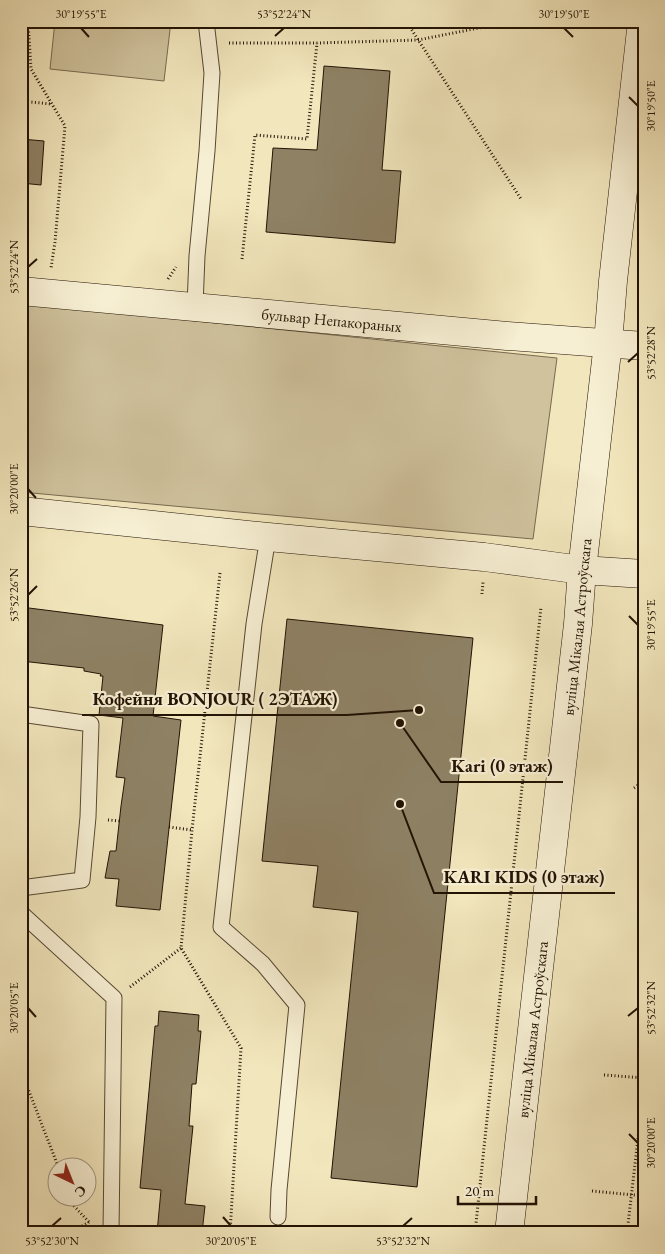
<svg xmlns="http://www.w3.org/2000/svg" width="665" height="1254" font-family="'EB Garamond',serif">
  <rect width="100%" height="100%" fill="#f2e6bc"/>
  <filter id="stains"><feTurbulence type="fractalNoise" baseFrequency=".004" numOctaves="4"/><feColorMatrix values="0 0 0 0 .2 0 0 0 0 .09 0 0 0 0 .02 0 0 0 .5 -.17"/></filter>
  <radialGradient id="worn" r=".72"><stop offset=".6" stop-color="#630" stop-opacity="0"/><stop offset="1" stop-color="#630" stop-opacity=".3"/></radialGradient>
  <path fill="#cfc29d" stroke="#786a50" d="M55 21H171L164 81 50 69Z
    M21 303 557 358 533 539 21 492Z"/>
  <path fill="#8e8164" stroke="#221304" d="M324 66 390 71 382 170 401 171 395 243 266 232 273 148 317 150Z
    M21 139 44 141 41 185 21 183Z
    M21 607 163 625 153 716 181 720 160 910 116 906 119 879 105 878 110 851H116L121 806 125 778 116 777 123 718 99 715 103 676H100L101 674 84 671V668L21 661Z
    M287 619 473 638 417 1187 331 1178 358 912 313 907 318 866 262 861Z
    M159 1011 199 1015 198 1031H201L196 1084H192L189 1126H193L185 1204 205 1206 202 1233H157L161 1190 140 1188 155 1026H158Z"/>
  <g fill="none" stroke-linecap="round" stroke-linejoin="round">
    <g stroke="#564832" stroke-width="17">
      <path id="lane" d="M195 306 197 256 207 151 212 73 206 21
        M268 537 254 624 221 927 263 964 297 1005 279 1190 278 1217
        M21 714 91 724 88 817 82 880 21 888
        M21 913 114 998 111 1233"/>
    </g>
    <g stroke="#221304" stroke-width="29">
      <g id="secondary">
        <path id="s1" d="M21 291 507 336 644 346"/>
        <path d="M21 511 268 537 484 557 582 570 644 574"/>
        <path id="s2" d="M509 1233 578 624 582 570 608 343 613 281 642 21"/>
      </g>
    </g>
    <path stroke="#221304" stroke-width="3" stroke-dasharray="1 2.5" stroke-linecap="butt" d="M28 21 31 69 65 126 55 242 51 268
      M406 21 521 199
      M229 43H317L418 40 514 21
      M21 101 51 104
      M242 259 255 135 307 139 317 43
      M168 279 176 267
      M220 573 192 830 181 948 241 1048 230 1233
      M482 594 483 582
      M643 703H644
      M634 788 644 781
      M108 820 120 821
      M169 827 192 830
      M130 987 181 948
      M21 1071 58 1166
      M604 1075 644 1078
      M592 1191 644 1196
      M70 1196 74 1206 89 1222H91
      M70 1233 89 1222
      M475 1233 541 607
      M627 1233 644 1087"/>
    <use href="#lane" stroke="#f7efd3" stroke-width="15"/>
    <use href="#secondary" stroke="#f7efd3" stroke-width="28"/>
  </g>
  <path fill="none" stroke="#221304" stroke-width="2" d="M81 28 89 37M564 28 573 37M275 36 284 28M629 97 638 106M28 267 37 259M628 362 638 353M28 489 36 498M28 595 37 586M629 616 638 625M28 1008 36 1017M628 1016 638 1008M629 1134 638 1143M223 1217 231 1226M52 1226 61 1218M403 1226 412 1218"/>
  <g text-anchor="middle" stroke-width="4.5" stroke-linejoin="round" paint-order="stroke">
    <g font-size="16" fill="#221304" stroke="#f7efd3">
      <text dy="6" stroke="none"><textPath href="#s1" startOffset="312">бульвар Непакораных</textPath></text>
      <text dy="6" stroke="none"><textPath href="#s2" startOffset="610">вуліца Мікалая Астроўскага</textPath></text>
      <text dy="6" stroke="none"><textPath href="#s2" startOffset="205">вуліца Мікалая Астроўскага</textPath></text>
    </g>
  </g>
  <path fill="none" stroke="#221304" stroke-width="2" d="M419 710L347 715H82M400 723L441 782H563M400 804L434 893H615"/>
  <g fill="#221304" stroke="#f7efd3" stroke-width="2">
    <circle cx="419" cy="710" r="5"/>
    <circle cx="400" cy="723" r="5"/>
    <circle cx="400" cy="804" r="5"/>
  </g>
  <g font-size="18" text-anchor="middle" font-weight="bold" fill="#221304" stroke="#f7efd3" stroke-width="4.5" stroke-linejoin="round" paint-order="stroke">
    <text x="215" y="705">Кофейня BONJOUR ( 2ЭТАЖ)</text>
    <text x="502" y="772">Kari (0 этаж)</text>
    <text x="524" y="883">KARI KIDS (0 этаж)</text>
  </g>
  <rect width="665" height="1254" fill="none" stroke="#f2e6bc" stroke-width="55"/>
  <g transform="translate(72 1182) rotate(137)"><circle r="24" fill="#f7efd3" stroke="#a29780"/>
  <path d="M0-4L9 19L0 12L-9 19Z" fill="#8f2418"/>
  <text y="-8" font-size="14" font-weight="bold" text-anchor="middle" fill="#221304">С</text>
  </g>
  <path d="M458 1196v8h78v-8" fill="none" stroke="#221304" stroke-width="2.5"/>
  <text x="465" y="1196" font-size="15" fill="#221304" stroke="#f7efd3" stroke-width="4" paint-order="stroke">20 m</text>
  <rect x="28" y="28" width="610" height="1198" fill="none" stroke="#221304" stroke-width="2"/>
  <g font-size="12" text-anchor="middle" fill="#221304">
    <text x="81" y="18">30°19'55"E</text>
    <text x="284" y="18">53°52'24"N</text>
    <text x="564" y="18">30°19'50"E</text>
    <text transform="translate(651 106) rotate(-90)" y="4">30°19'50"E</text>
    <text transform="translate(14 267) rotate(-90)" y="4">53°52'24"N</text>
    <text transform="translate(651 353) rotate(-90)" y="4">53°52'28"N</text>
    <text transform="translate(14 489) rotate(-90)" y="4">30°20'00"E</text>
    <text transform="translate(14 595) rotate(-90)" y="4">53°52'26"N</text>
    <text transform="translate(651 625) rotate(-90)" y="4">30°19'55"E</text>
    <text transform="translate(651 1008) rotate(-90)" y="4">53°52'32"N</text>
    <text transform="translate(14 1008) rotate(-90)" y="4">30°20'05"E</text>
    <text transform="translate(651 1143) rotate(-90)" y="4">30°20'00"E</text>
    <text x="52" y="1245">53°52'30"N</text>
    <text x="231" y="1245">30°20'05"E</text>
    <text x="403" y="1245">53°52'32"N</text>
  </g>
  <rect width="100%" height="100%" filter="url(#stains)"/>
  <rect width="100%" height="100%" fill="url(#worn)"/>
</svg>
